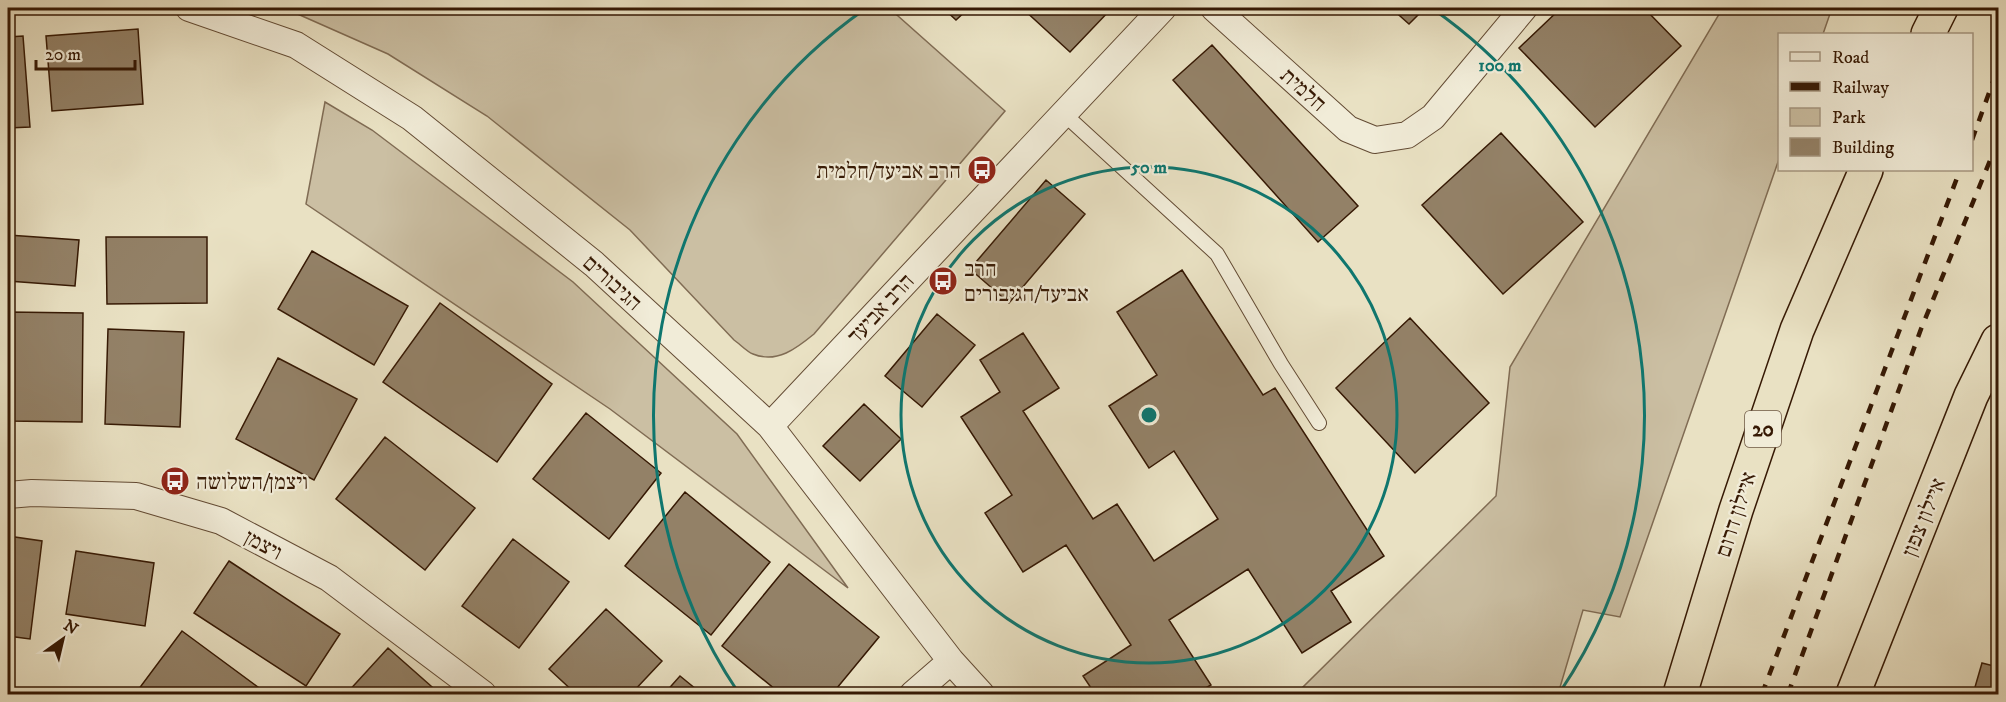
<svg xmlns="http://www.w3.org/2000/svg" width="2006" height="702" font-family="'IM FELL DW Pica','Frank Ruhl Libre',serif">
  <rect width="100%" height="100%" fill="#e9e1c3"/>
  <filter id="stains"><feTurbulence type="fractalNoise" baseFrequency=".00333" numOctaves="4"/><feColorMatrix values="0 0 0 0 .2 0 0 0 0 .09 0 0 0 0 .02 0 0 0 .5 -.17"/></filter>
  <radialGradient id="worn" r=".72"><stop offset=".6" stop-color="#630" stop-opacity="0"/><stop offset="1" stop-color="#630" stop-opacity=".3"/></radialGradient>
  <path fill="#cbbfa3" stroke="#806c54" stroke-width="1.5" d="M284 8H889L1005 111 814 334C797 348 777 364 753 354 747 352 740 344 734 340L630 230 487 116 388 54Z
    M1720 8H1832L1823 34H1780L1779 159 1620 617 1583 610 1558 694H1310L1302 688 1496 496 1510 367 1721 11Z
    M325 102 372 130 573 282 737 434 848 588 610 409 306 204Z"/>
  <path fill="#938167" stroke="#361904" stroke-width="1.5" d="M943 8H969L956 20Z
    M1022 8H1112L1070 52Z
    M1391 8H1425L1409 24Z
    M1561 8H1644L1681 46 1595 127 1519 48Z
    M138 29 143 104 52 111 46 36Z
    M23 36 30 127 8 128V37Z
    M1212 45 1358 206 1318 242 1173 80Z
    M1501 133 1583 222 1503 294 1422 205Z
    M1046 180 1085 214 1009 303 970 269Z
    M8 235 79 240 75 286 8 281Z
    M106 237H207V303L107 304Z
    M312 251 408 306 374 365 278 309Z
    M1182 270 1263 395 1275 388 1384 556 1331 591 1351 622 1302 653 1248 569 1169 620 1211 685 1195 694H1095L1083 676 1131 645 1066 545 1023 572 985 513 1012 495 961 417 1000 392 980 360 1023 333 1059 388 1023 411 1093 519 1117 504 1154 561 1218 519 1174 451 1149 468 1109 406 1157 375 1117 312Z
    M440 303 552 384 497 462 383 382Z
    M8 312 83 313 82 422 8 421Z
    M937 314 975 345 922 407 885 376Z
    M1410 318 1489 403 1415 473 1336 388Z
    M108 329 184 332 180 427 105 424Z
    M278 358 357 399 314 480 236 439Z
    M864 404 901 439 860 481 823 446Z
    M586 413 661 473 609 539 533 479Z
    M385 437 475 508 425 570 336 499Z
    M685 492 770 562 711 635 625 566Z
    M8 536 42 541 30 639 8 636Z
    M513 539 569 582 519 648 462 606Z
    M76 551 154 563 145 626 66 614Z
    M229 561 340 634 306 686 194 613Z
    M789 564 879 637 832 694H781L722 646Z
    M606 609 662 661 631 694H576L549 669Z
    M182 631 266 693 265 694H145L138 690Z
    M388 648 440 694H346Z
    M1982 663 1998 667V694H1973Z
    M680 676 702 694H664Z"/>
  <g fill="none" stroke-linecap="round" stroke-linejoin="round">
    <g stroke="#634b34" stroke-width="16">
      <path id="service" d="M1063 113 1217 254 1281 364 1319 423"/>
    </g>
    <g stroke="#634b34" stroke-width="28">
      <path id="minor" d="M189 8 296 45 412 118 594 264 770 426 951 661 981 694
        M1214 8 1348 129 1375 140 1407 135 1433 117 1524 8
        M770 426 1163 8
        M8 495 32 493 136 496 221 521 329 578 483 694
        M913 694 951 661"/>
    </g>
    <g stroke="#361904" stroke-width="36">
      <path id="motorway" d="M1928 34 1941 8
        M1680 694 1736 510 1797 330 1866 170
        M1853 694 1971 396 1998 341"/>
    </g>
    <use href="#service" stroke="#f1ecd8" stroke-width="14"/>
    <use href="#minor" stroke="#f1ecd8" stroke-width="26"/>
    <use href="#motorway" stroke="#e9e1c3" stroke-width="33"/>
    <path stroke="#361904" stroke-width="4.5" stroke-dasharray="10 10" stroke-linecap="butt" d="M1972 140 1998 68
      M1762 694 1960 170
      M1788 694 1921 329 1998 141"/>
  </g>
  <g fill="none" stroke="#0f766e" stroke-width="3">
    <circle cx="1149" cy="415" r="248"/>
    <path d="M738 692A496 496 0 0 1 865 9M1433 9A496 496 0 0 1 1560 692"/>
  </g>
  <defs>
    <g id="bus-disc" transform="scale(1.5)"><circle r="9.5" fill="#8f2418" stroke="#f1ecd8"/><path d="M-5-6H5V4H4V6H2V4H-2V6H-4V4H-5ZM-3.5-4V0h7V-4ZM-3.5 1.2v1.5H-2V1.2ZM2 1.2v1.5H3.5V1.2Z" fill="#fff"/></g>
  </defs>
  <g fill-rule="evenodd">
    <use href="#bus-disc" x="982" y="170"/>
    <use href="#bus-disc" x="943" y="281"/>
    <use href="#bus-disc" x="175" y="481"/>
  </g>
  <g text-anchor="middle" stroke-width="4.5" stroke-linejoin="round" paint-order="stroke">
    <rect fill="#f1ecd8" stroke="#6e5844" stroke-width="1.5" x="1745" y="411" width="36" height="36" rx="4.5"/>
    <g font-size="21" font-weight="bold" fill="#361904">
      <text x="1763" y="436">20</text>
    </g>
    <g font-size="22" fill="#361904" stroke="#f1ecd8">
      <text transform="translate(1304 89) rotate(42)" y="8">חלמית</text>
      <text transform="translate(613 282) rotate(42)" y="8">הגיבורים</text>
      <text transform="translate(880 308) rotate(-47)" y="8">הרב אביעד</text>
      <text transform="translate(1735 514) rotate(-72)" y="8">איילון דרום</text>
      <text transform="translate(1923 517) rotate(-68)" y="8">איילון צפון</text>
      <text transform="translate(264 544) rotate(28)" y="8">ויצמן</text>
    </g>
    <g font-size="22" fill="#361904" stroke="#f1ecd8" text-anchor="start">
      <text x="961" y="178" text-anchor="end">הרב אביעד/חלמית</text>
      <text x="964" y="276">הרב<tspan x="964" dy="25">אביעד/הגיבורים</tspan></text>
      <text x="196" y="489">ויצמן/השלושה</text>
    </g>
  </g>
  <circle cx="1149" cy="415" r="9" fill="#0f766e" stroke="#f1ecd8" stroke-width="3"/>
  <g font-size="18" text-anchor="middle" font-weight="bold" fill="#0f766e" stroke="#f1ecd8" stroke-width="4.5" stroke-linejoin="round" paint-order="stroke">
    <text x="1500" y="71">100 m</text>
    <text x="1149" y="173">50 m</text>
  </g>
  <rect width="2006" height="702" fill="none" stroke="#e9e1c3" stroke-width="30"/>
  <rect x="9" y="9" width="1988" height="684" fill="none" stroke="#361904" stroke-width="3"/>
  <rect x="15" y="15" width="1976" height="672" fill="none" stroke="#361904" stroke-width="1.5"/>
  <rect x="1778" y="33" width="195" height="138" fill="#f1ecd8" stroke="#a69883" stroke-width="1.5"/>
  <rect x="1790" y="52" width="30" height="9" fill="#f1ecd8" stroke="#a69883" stroke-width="1.5"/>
  <text x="1832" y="63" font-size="18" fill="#361904">Road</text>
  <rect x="1790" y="82" width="30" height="9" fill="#361904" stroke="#a69883" stroke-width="1.5"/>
  <text x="1832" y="93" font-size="18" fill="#361904">Railway</text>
  <rect x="1790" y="108" width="30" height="18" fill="#cbbfa3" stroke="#a69883" stroke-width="1.5"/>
  <text x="1832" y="123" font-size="18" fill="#361904">Park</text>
  <rect x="1790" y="138" width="30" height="18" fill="#938167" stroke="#a69883" stroke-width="1.5"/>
  <text x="1832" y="153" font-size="18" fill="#361904">Building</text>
  <g transform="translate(63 639) rotate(34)" stroke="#f1ecd8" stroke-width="4.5" paint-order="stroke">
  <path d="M0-4.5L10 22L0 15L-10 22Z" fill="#361904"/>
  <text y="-9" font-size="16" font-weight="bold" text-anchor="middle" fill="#361904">N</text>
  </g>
  <path d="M36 60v9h99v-9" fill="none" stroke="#361904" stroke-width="3"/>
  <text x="45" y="60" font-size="18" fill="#361904" stroke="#f1ecd8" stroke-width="4.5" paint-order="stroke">20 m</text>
  <rect width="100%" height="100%" filter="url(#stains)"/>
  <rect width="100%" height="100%" fill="url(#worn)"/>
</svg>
